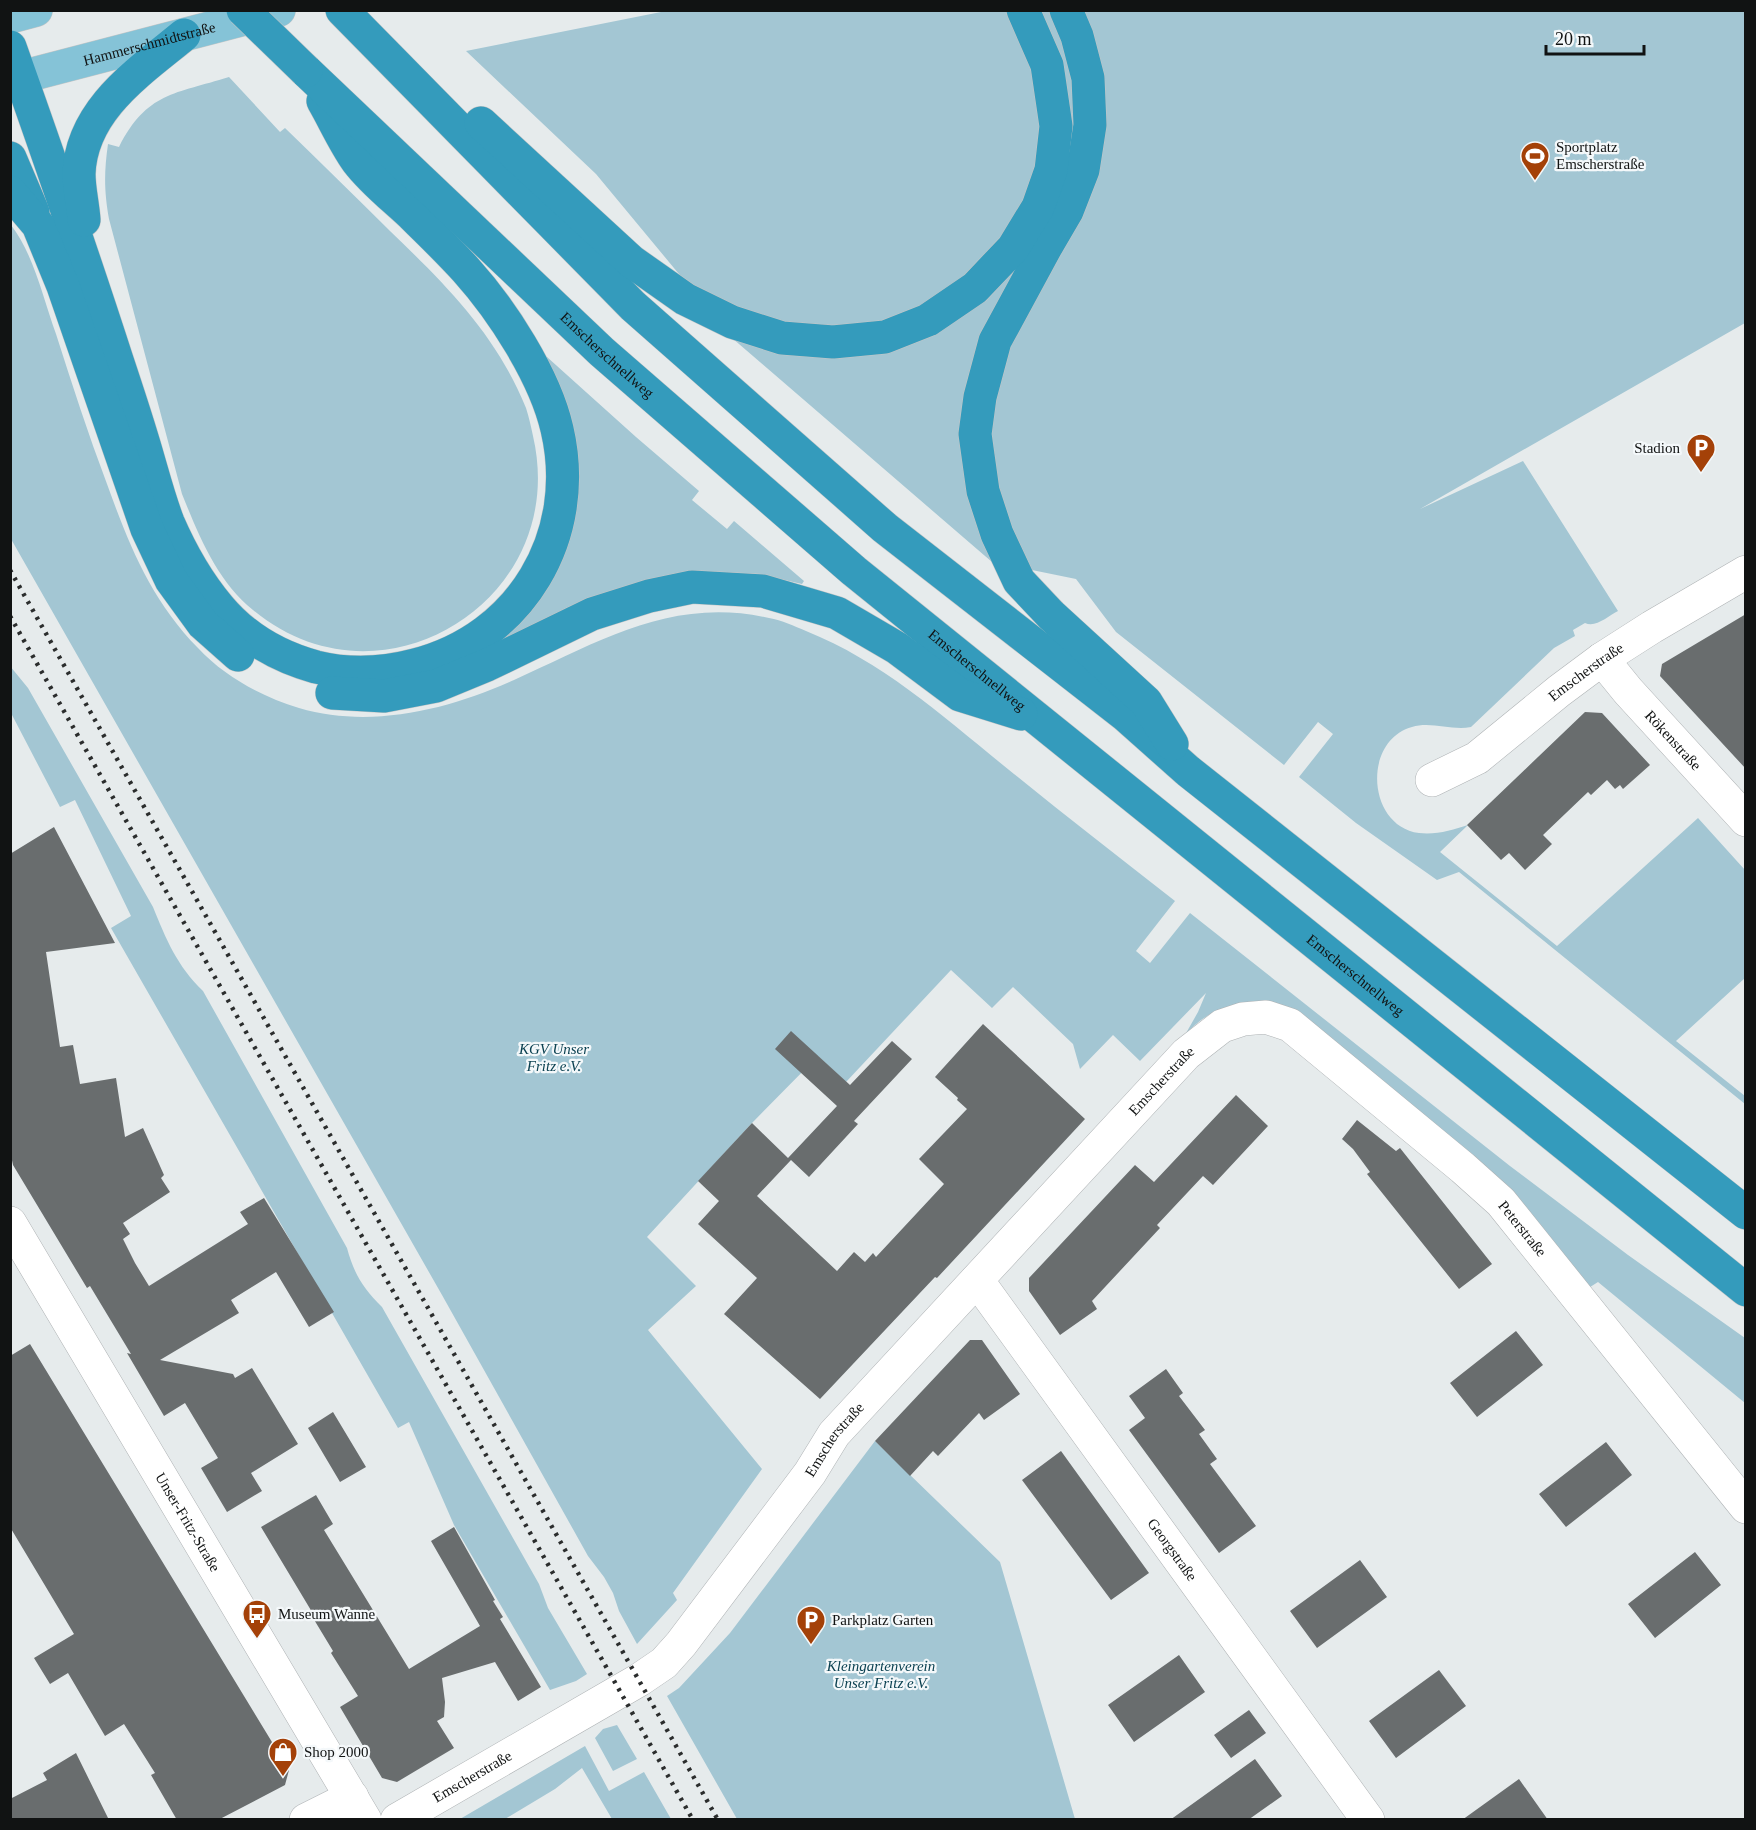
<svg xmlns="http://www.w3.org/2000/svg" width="1756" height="1830" font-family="'Times New Roman',serif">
  <rect width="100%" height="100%" fill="#e6ebec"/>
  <path fill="#a3c6d3" d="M671 10 1745 11V323L1420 509 1523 461 1618 611C1608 616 1596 628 1585 623L1573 630 1575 636 1554 648 1471 727C1452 731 1431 721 1412 727 1362 741 1367 826 1419 833 1436 835 1453 830 1468 825L1440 852 1557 946 1698 818 1745 870V978L1676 1041 1745 1096V1104L1459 872 1437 880 1356 823 1299 777 1333 734 1318 722 1284 765 1116 632 1076 579 992 562 732 338 596 174 466 51Z
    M229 77 280 132 285 128C320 162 355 196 390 231 446 285 496 334 526 408 529 417 531 427 533 436 571 600 381 717 253 610 217 581 199 536 182 494L109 219C104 191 104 172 108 144L119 147C147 92 175 94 229 77Z
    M11 225C34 255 43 298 56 334 72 384 88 434 107 484 129 545 151 600 198 648 225 677 261 696 299 708 370 729 448 710 514 680 599 642 671 596 769 618 782 620 794 626 806 631 886 663 948 721 1014 774 1067 817 1121 859 1175 901L1136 951 1150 963 1190 913 1510 1166 1628 1255 1745 1338V1403L1598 1282 1587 1289 1248 1003C1221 1006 1203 1015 1185 1035L1198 1012 1206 993 1140 1061 1113 1035 1080 1069 1073 1044 1013 987 992 1008 951 970 846 1082 818 1056 752 1123 647 1237 696 1286 648 1330 762 1469 673 1593 677 1600 637 1644 619 1611 613 1593 604 1577 588 1556 442 1295 11 539Z
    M547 357 636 437 699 491 692 500 727 529 734 521 804 581 802 584 758 574 698 571 496 642 554 571 545 360Z
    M10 666 28 688 153 907C166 939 177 966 203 991L347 1248C354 1274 363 1288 382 1307L539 1584 548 1608 587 1674 576 1681 550 1690 454 1525 409 1422 398 1428 111 928 131 916 75 800 60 807 11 713Z
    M875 1441 1000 1562 1075 1819H737L667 1696 679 1688 730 1633Z
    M617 1725 637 1759 613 1771 595 1738 603 1729Z
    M585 1746 609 1791 644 1772 671 1819H612L582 1768 555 1789 505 1819H460Z"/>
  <path fill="#696d6e" d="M1746 614V769L1660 676 1662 664Z
    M1585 712 1602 713 1650 765 1623 789 1620 785 1615 789 1607 780 1591 795 1588 792 1543 835 1552 844 1525 870 1509 853 1501 860 1467 825Z
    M54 827 115 943 46 952 60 1047 73 1045 80 1084 116 1078 125 1137 143 1128 164 1175 161 1178 170 1192 123 1223 130 1234 123 1239 135 1263 149 1286 248 1224 240 1212 264 1198 334 1312 309 1327 276 1272 231 1300 239 1313 160 1360 233 1374 235 1378 252 1368 298 1444 251 1473 262 1491 227 1512 201 1468 218 1458 185 1403 164 1416 127 1353 131 1354 90 1286 87 1288 13 1165 10 1151V854Z
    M983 1024 1085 1119 937 1278 935 1277 820 1399 724 1314 757 1278 698 1224 719 1201 698 1181 752 1123 788 1158 837 1106 775 1049 791 1031 850 1085 892 1041 912 1059 854 1121 858 1124 809 1177 791 1160 757 1196 837 1271 854 1252 865 1262 873 1253 876 1257 944 1184 919 1159 967 1109 957 1100 958 1098 935 1077Z
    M1236 1095 1268 1126 1213 1185 1203 1176 1157 1225 1160 1228 1092 1301 1097 1309 1060 1335 1029 1291V1278L1135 1165 1154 1182Z
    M1357 1120 1396 1151 1400 1148 1492 1264 1459 1289 1367 1174 1370 1172 1353 1149 1342 1139Z
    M1516 1331 1543 1365 1477 1417 1450 1383Z
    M970 1340H982L1020 1394 984 1420 979 1413 938 1456 933 1451 910 1476 875 1441Z
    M30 1344 289 1770 285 1785 218 1820H177L151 1775 155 1773 124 1724 105 1736 68 1673 50 1684 34 1658 74 1634 10 1527V1356Z
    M1166 1369 1183 1393 1179 1396 1205 1430 1199 1434 1217 1459 1210 1464 1256 1526 1219 1553 1129 1430 1145 1418 1129 1396Z
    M333 1412 366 1467 340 1482 308 1428Z
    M1606 1442 1632 1475 1566 1527 1539 1494Z
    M1061 1451 1149 1573 1111 1600 1022 1480Z
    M316 1495 333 1524 324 1530 409 1669 480 1626 431 1541 454 1527 495 1600 493 1601 503 1617 500 1619 541 1687 518 1701 495 1662 442 1678 445 1702 444 1717 437 1721 454 1748 397 1782 382 1778 340 1707 358 1696 331 1653 333 1651 310 1613 312 1612 261 1527Z
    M1695 1552 1721 1585 1655 1638 1628 1604Z
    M1360 1560 1387 1597 1317 1648 1290 1611Z
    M1179 1655 1205 1692 1134 1742 1108 1705Z
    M1439 1670 1466 1706 1396 1758 1369 1721Z
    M1249 1710 1266 1733 1231 1758 1214 1735Z
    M76 1753 109 1820H10V1799L47 1780 43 1773Z
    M1255 1759 1282 1796 1248 1820H1170Z
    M1519 1779 1548 1820H1462Z"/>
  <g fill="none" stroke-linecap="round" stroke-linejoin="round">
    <g stroke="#afb3b5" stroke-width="34">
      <g id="minor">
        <path id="s1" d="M1602 659 1628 691 1746 820"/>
        <path id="s2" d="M1432 780 1477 758 1559 691 1602 659 1652 627 1746 572"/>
        <path id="s3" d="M10 1223 365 1820"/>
        <path id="s4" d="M977 1280 1368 1820"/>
        <path d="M306 1820 352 1797"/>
        <path id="s5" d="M397 1820 639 1680 664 1663 681 1644 810 1473 834 1434 1186 1054 1222 1026 1243 1019 1266 1017 1290 1025 1463 1168 1501 1202 1746 1507"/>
      </g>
    </g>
    <g stroke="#c6c6c6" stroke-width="34">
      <g id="major">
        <path d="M10 17 36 10"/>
        <path id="s6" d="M10 80 279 10"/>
      </g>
    </g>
    <g stroke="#c6c6c6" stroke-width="34">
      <g id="highway">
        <path d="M342 10 633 306 885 528 1125 715 1188 771 1746 1213"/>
        <path d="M1066 10 1077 36 1088 78 1090 125 1083 170 1067 211 1046 247 995 341 980 397 975 434 983 491 997 534 1019 581 1051 615 1146 702 1172 744"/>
        <path d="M10 47C47 151 83 255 117 360 126 387 135 414 143 441 151 467 158 496 168 522 181 552 198 582 219 607 244 637 279 657 316 667 349 675 381 674 415 665 521 638 582 536 557 429 545 376 502 310 466 270 449 251 430 233 412 215 394 198 372 181 357 161 344 143 334 120 323 101"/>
        <path id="s7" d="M306 71 602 352 854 571 1746 1290"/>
        <path d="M481 123 631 261 685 299 732 322 782 338 833 342 885 337 928 320 975 288 1013 248 1038 207 1051 170 1056 126 1047 65 1023 10"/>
        <path d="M10 158 33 212"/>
        <path d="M10 192 38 225 63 286 147 529 171 580 203 624 238 655"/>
        <path d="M84 220C83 205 79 189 79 174 81 110 139 72 184 35"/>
        <path d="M332 693 384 696 436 686 487 665 592 614 649 596 692 587 763 591 837 613 897 648 960 695 1021 714"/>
      </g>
    </g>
    <use href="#minor" stroke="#fff" stroke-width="33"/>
    <use href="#major" stroke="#85c3d7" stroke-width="33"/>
    <use href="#highway" stroke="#349bbc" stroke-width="33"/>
    <path stroke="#2b2d2d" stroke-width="4.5" stroke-dasharray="3 6" stroke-linecap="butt" d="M10 570 718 1820
      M10 616 693 1820"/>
    <g stroke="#c6c6c6" stroke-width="34" stroke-linecap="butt">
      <path id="highway-bridge" d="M243 10 306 71"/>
    </g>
    <use href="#highway-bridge" stroke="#349bbc" stroke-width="33"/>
  </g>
  <defs>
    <g id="stadium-pin" transform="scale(1.5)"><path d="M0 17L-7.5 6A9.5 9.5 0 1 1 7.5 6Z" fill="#a44108" stroke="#f4f8fa"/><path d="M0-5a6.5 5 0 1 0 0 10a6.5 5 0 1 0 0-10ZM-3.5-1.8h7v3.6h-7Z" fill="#fff"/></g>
    <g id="parking-pin" transform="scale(1.5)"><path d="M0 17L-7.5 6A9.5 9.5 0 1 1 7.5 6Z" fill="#a44108" stroke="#f4f8fa"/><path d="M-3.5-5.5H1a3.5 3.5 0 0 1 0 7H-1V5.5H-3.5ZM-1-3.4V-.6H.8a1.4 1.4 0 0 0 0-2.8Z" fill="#fff"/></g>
    <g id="bus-pin" transform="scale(1.5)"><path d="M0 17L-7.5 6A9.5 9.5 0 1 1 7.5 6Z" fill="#a44108" stroke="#f4f8fa"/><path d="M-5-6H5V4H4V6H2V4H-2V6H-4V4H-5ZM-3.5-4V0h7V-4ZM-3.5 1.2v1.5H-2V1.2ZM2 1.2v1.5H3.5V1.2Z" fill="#fff"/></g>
    <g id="shop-pin" transform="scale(1.5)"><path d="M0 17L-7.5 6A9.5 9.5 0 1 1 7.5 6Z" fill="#a44108" stroke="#f4f8fa"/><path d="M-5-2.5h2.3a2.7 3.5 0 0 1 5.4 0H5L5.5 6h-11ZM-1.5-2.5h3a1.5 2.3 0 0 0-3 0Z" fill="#fff"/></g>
  </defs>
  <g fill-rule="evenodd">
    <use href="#stadium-pin" x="1535" y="156"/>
    <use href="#parking-pin" x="1701" y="448"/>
    <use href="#bus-pin" x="257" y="1614"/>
    <use href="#parking-pin" x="811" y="1620"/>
    <use href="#shop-pin" x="283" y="1752"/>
  </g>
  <g text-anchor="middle" stroke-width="4.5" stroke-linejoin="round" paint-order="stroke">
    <g font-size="15" fill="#111313" stroke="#f4f8fa">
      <text dy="5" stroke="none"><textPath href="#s6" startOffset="144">Hammerschmidtstraße</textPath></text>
      <text dy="5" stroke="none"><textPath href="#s7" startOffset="414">Emscherschnellweg</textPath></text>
      <text dy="5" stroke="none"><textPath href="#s7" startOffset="900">Emscherschnellweg</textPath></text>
      <text dy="5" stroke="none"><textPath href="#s2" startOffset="189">Emscherstraße</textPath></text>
      <text dy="5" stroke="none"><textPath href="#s1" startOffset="108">Rökenstraße</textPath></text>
      <text dy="5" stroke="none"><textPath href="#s7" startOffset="1386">Emscherschnellweg</textPath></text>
      <text dy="5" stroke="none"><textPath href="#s5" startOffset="1077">Emscherstraße</textPath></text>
      <text dy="5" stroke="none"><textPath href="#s5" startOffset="1539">Peterstraße</textPath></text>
      <text dy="5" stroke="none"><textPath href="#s5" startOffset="591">Emscherstraße</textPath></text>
      <text dy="5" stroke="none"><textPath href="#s3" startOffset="348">Unser-Fritz-Straße</textPath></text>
      <text dy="5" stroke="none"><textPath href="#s4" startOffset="333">Georgstraße</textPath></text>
      <text dy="5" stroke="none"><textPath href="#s5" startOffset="87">Emscherstraße</textPath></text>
    </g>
    <g font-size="15" fill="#111313" stroke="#f4f8fa" text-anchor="start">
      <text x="1556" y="152">Sportplatz<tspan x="1556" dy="17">Emscherstraße</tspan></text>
      <text x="1680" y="453" text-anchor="end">Stadion</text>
      <text x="278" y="1619">Museum Wanne</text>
      <text x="832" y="1625">Parkplatz Garten</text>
      <text x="304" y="1757">Shop 2000</text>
    </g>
    <g font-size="15" font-style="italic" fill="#0b4151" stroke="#f4f8fa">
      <text x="554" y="1054">KGV Unser<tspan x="554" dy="17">Fritz e.V.</tspan></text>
      <text x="881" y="1671">Kleingartenverein<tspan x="881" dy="17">Unser Fritz e.V.</tspan></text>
    </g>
  </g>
  <rect width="1756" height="1830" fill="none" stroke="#111313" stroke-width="24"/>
  <path d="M1546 45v9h98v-9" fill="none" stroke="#111313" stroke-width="3"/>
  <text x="1555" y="45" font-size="18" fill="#111313" stroke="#f4f8fa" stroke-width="4.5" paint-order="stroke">20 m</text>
</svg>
